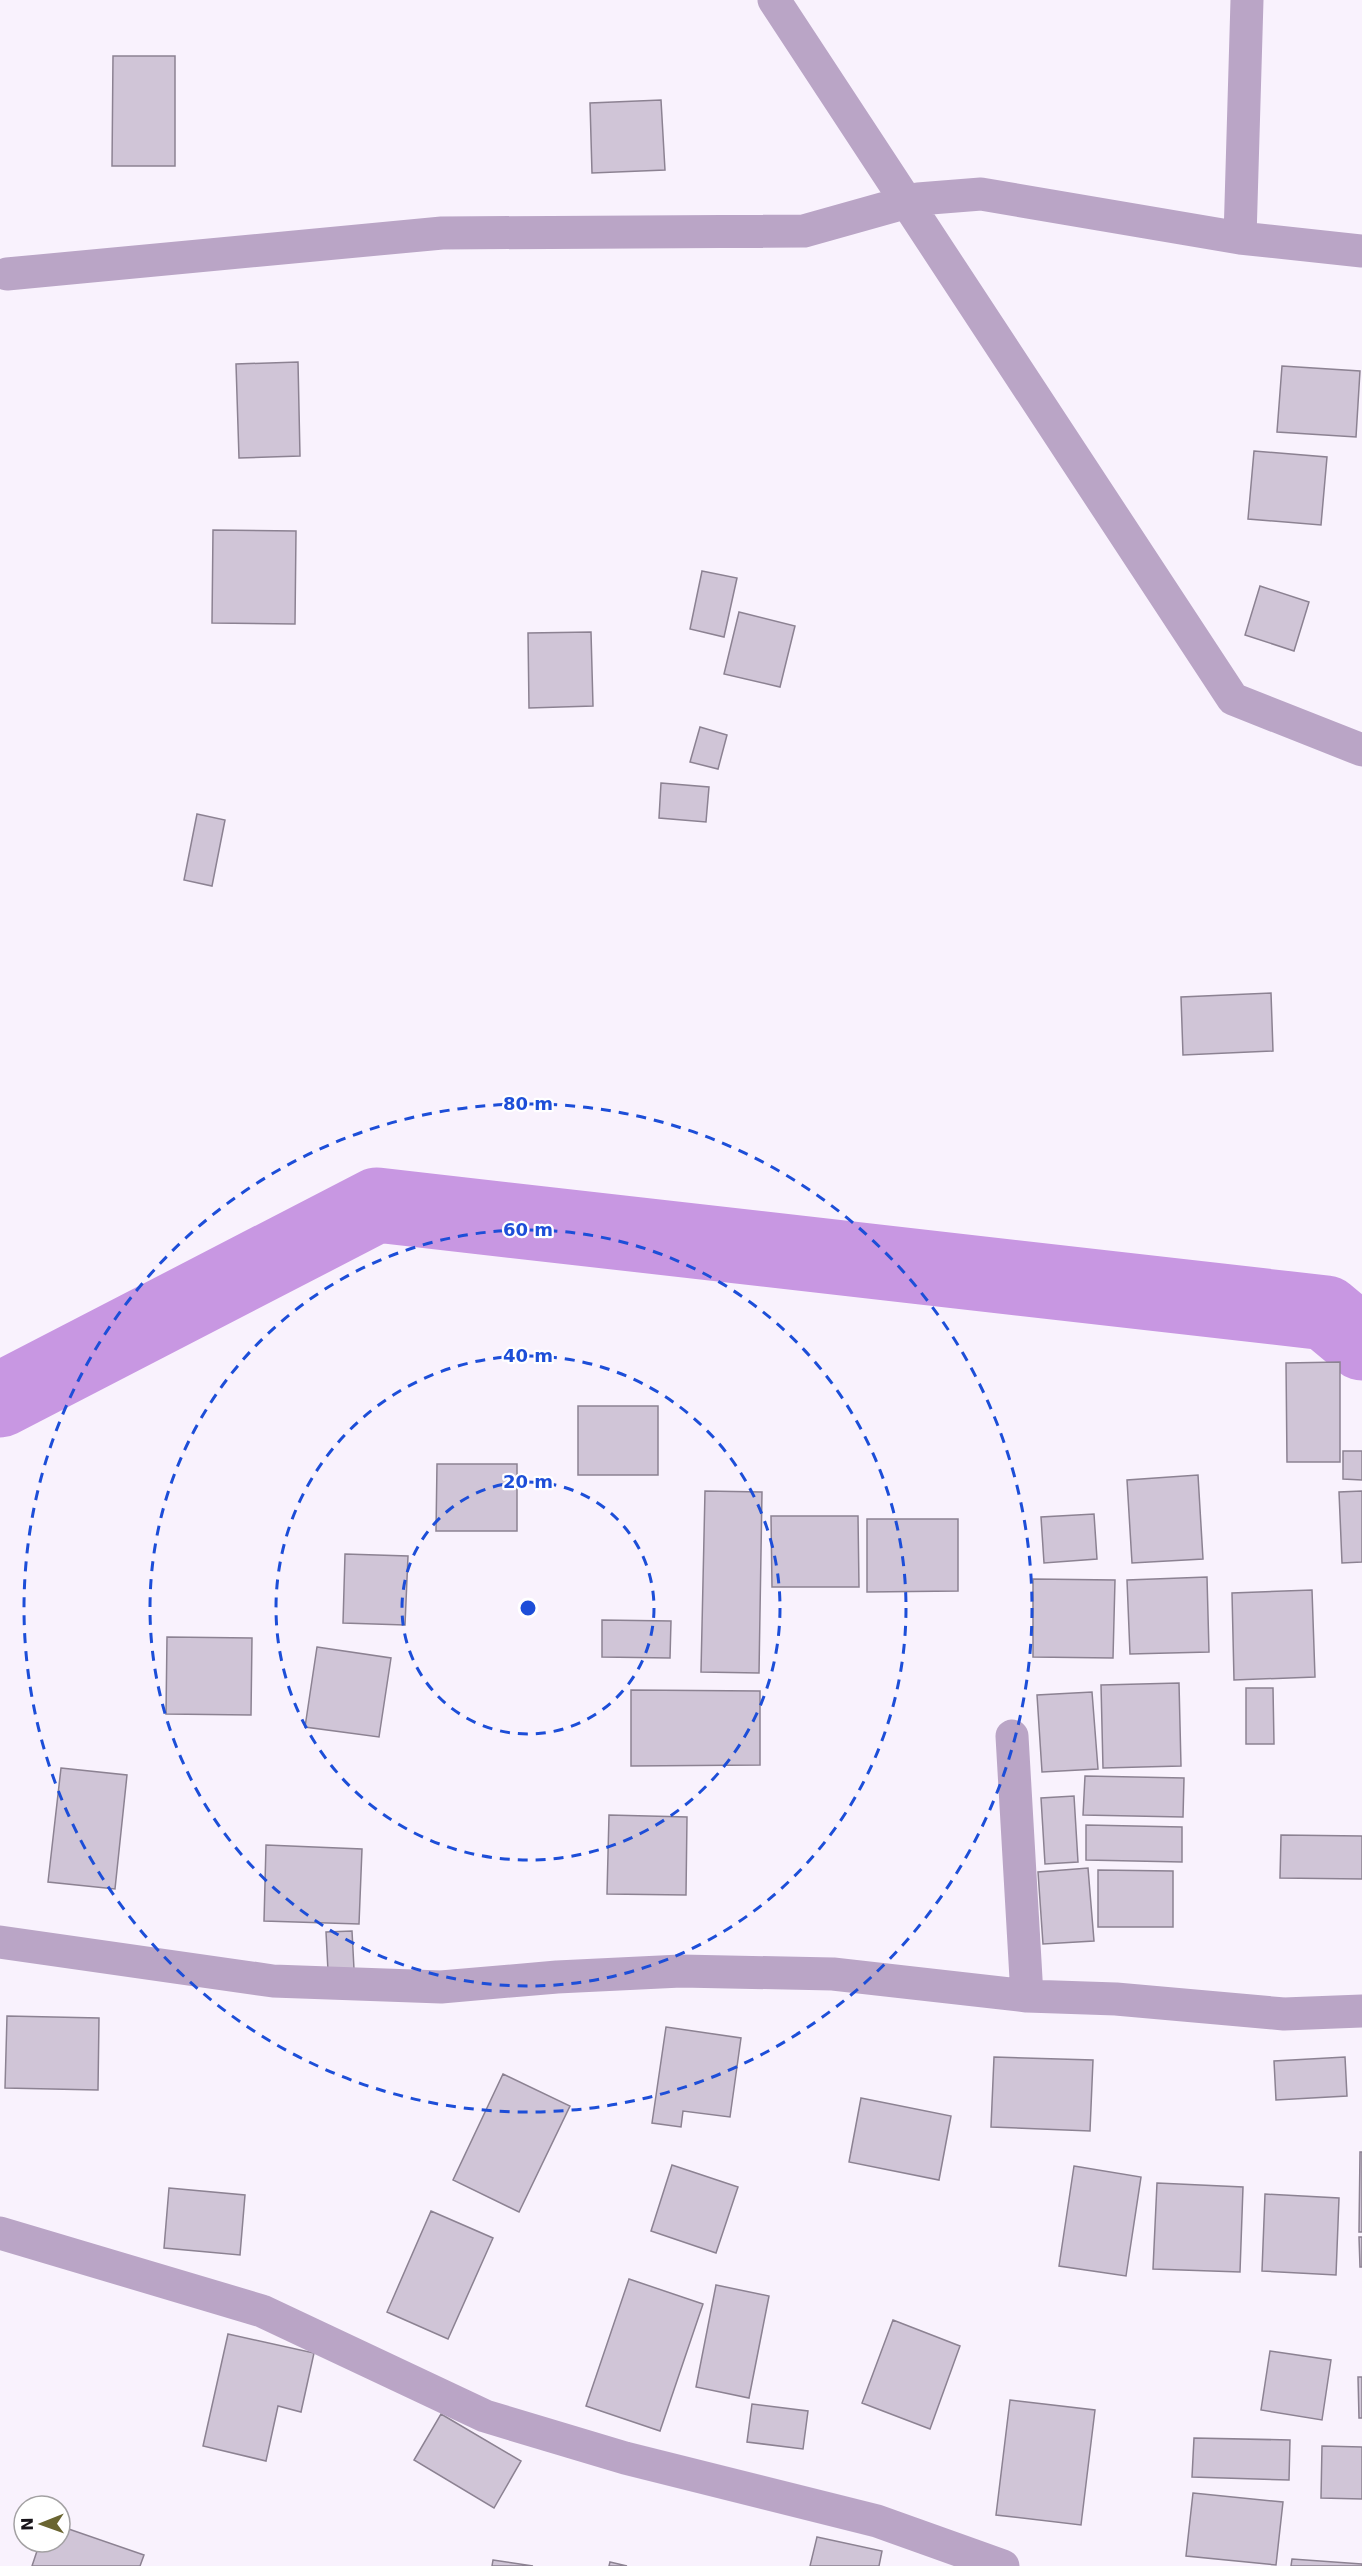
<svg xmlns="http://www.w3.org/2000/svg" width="1362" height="2566" font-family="'DejaVu Sans',sans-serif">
  <rect width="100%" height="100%" fill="#f9f2fd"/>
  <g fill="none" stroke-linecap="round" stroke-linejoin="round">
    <path stroke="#c897e2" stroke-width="75" d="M0 1400 377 1205 1326 1313 1362 1343"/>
  </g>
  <path fill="#d0c5d7" stroke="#8c8292" stroke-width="1.5" d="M113 56H175V166H112Z
    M661 100 665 170 592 173 590 103Z
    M298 362 300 456 239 458 236 364Z
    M1282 366 1360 371 1356 437 1277 432Z
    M1254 451 1327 457 1321 525 1248 519Z
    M213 530 296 531 295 624 212 623Z
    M702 571 737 578 724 637 690 629Z
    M1260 586 1309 602 1294 651 1245 635Z
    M739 612 795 626 780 687 724 674Z
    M591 632 593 706 529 708 528 633Z
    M700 727 727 735 718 769 690 762Z
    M661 783 709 787 706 822 659 818Z
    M197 814 225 820 212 886 184 880Z
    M1271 993 1273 1051 1183 1055 1181 997Z
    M1340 1362V1462H1287L1286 1363Z
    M578 1406H658V1475H578Z
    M1343 1451H1362V1480L1343 1479Z
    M437 1464H517V1531H436Z
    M1198 1475 1203 1559 1132 1563 1127 1480Z
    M705 1491 762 1492 759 1673 701 1672Z
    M1362 1491V1562L1342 1563 1339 1492Z
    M1094 1514 1097 1559 1044 1563 1041 1517Z
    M771 1516H858L859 1587H772Z
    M867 1519H958V1591L867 1592Z
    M345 1554 408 1556 405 1625 343 1623Z
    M1207 1577 1209 1652 1130 1654 1127 1580Z
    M1033 1579 1115 1580 1113 1658 1033 1657Z
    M1312 1590 1315 1677 1234 1680 1232 1593Z
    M602 1620 671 1621 670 1658 602 1657Z
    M167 1637 252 1638 251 1715 166 1714Z
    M317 1647 391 1658 379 1737 305 1727Z
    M1179 1683 1181 1766 1103 1768 1101 1685Z
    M1246 1688H1273L1274 1744H1246Z
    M631 1690 760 1691V1765L631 1766Z
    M1092 1692 1098 1769 1042 1772 1037 1695Z
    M61 1768 127 1775 115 1889 48 1882Z
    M1085 1776 1184 1778 1183 1817 1083 1815Z
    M1074 1796 1078 1862 1045 1864 1041 1798Z
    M609 1815 687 1817 686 1895 607 1894Z
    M1086 1825 1182 1827V1862L1086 1860Z
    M1281 1835 1362 1836V1879L1280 1878Z
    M266 1845 362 1849 359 1924 264 1921Z
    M1088 1868 1094 1941 1043 1944 1038 1872Z
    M1098 1870 1173 1871V1927H1098Z
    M352 1931 354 1969 328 1971 326 1932Z
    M7 2016 99 2018 98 2090 5 2088Z
    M666 2027 741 2038 730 2117 683 2111 681 2127 652 2123Z
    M994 2057 1093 2060 1090 2131 991 2127Z
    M1345 2057 1347 2096 1276 2100 1274 2061Z
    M503 2074 570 2106 519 2212 453 2180Z
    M861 2098 951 2116 939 2180 849 2162Z
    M1360 2152H1362V2232H1359Z
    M672 2165 738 2187 716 2253 651 2231Z
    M1074 2166 1141 2177 1126 2276 1059 2266Z
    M1157 2183 1243 2187 1240 2272 1153 2269Z
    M169 2188 245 2195 240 2255 164 2248Z
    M1265 2194 1339 2198 1336 2275 1262 2271Z
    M431 2211 493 2238 448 2339 387 2312Z
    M1359 2237H1362V2267H1360Z
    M629 2279 703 2304 660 2431 586 2406Z
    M716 2285 769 2296 749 2398 696 2387Z
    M893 2320 960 2346 930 2429 862 2403Z
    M228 2334 314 2353 301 2412 278 2406 266 2461 203 2446Z
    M1270 2351 1331 2360 1322 2420 1261 2410Z
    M1358 2377H1362V2418H1359Z
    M1010 2400 1095 2410 1081 2525 996 2515Z
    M752 2404 808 2411 803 2449 747 2442Z
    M441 2414 521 2461 494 2508 414 2460Z
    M1194 2438 1290 2440 1289 2480 1192 2477Z
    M1322 2446 1362 2447V2499L1321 2498Z
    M1193 2493 1283 2502 1276 2565 1186 2556Z
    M60 2526 144 2555 140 2566H32L40 2542H60Z
    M817 2537 882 2551 879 2566H810Z
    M1292 2559 1362 2564V2566H1291Z
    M493 2560 533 2566H492Z
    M610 2562 627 2566H609Z"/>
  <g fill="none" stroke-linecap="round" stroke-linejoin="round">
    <path stroke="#baa5c6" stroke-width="33" d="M774 0 1233 699 1362 750
      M1240 238 1247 0
      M7 274 442 233 804 231 918 199 981 194 1240 238 1362 251
      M1012 1736 1027 1996
      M0 1942 273 1981 441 1987 557 1977 681 1971 833 1974 1027 1996 1116 1999 1284 2014 1362 2011
      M0 2233 262 2311 485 2416 625 2458 877 2521 1003 2566"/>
  </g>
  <g fill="none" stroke="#1d4ed8" stroke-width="3" stroke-dasharray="10 8">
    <circle cx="528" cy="1608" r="126"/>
    <circle cx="528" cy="1608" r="252"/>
    <circle cx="528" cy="1608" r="378"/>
    <circle cx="528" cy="1608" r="504"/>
  </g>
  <circle cx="528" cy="1608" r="9" fill="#1d4ed8" stroke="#fff" stroke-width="3"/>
  <g font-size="18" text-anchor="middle" font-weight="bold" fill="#1d4ed8" stroke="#fff" stroke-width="4.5" stroke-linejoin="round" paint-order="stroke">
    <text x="528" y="1110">80 m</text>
    <text x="528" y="1236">60 m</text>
    <text x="528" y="1362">40 m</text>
    <text x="528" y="1488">20 m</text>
  </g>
  <g transform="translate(42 2524) rotate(269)"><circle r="28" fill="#ffffff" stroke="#a3a1a3" stroke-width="1.5"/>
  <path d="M0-4.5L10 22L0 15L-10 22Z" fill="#6a6531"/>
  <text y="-9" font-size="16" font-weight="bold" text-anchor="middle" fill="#18141a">N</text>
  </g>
</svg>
